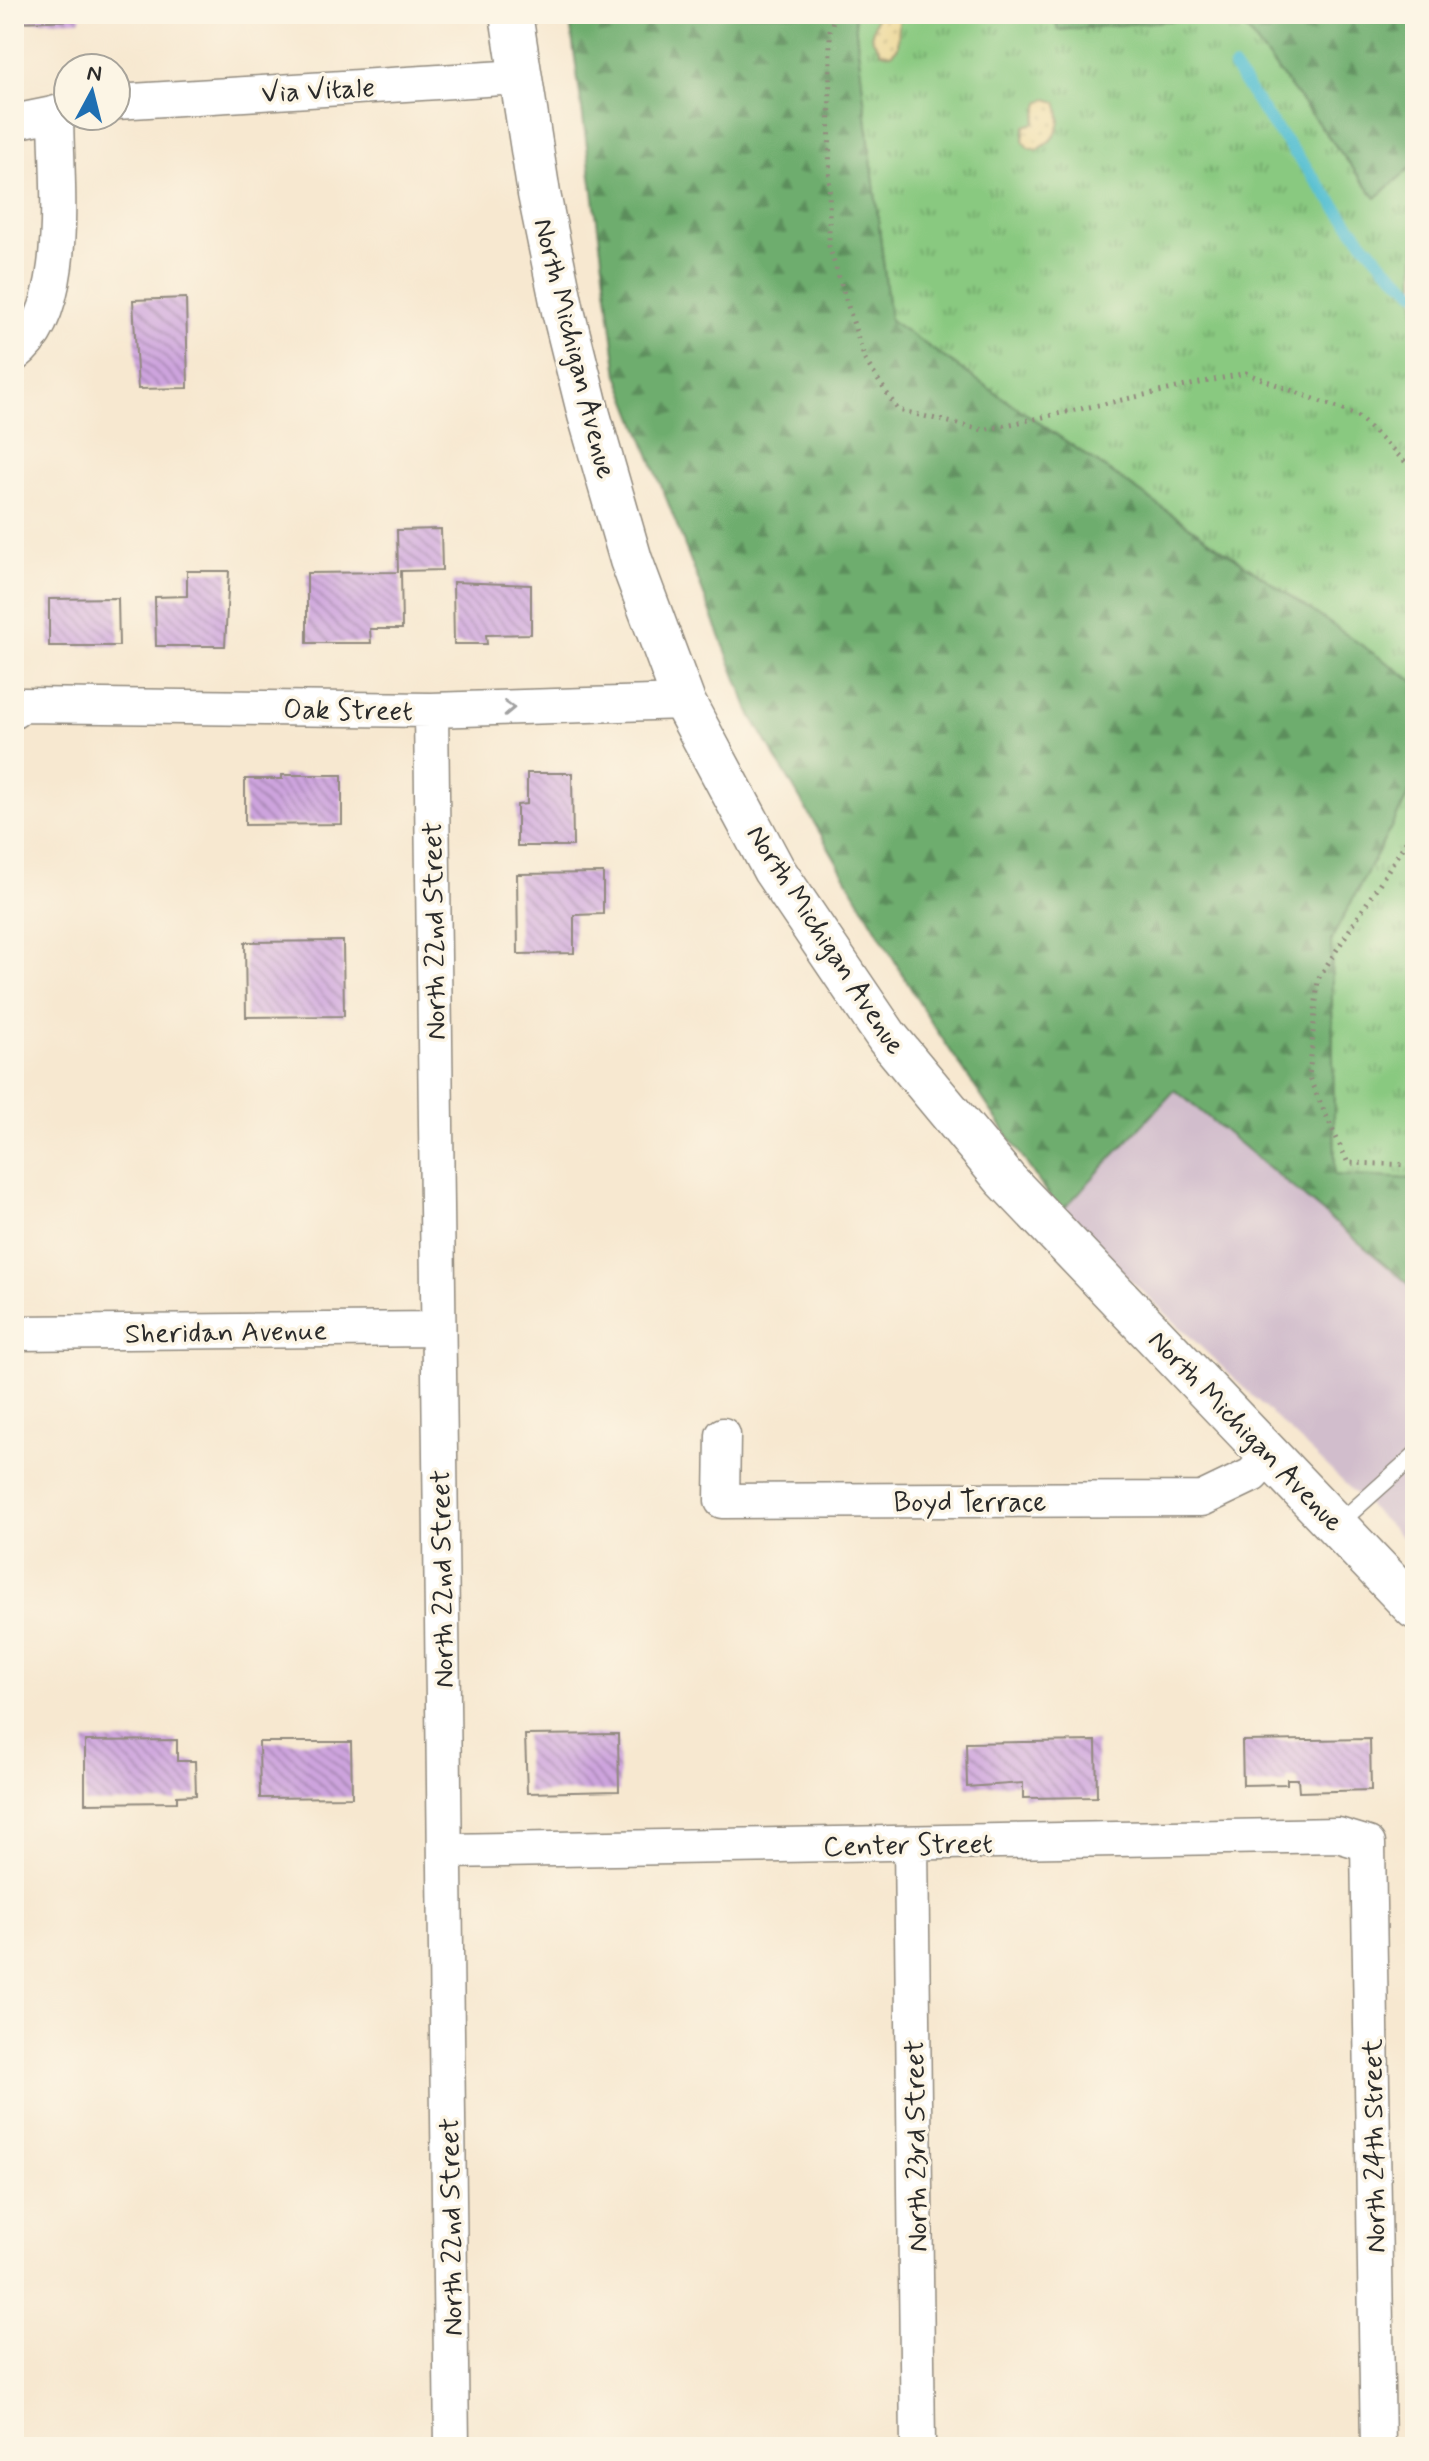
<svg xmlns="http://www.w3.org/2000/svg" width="1429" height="2461" font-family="Mynerve,sans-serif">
  <defs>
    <pattern id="grass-tufts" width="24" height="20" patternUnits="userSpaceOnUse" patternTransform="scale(2)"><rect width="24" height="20" fill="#89c980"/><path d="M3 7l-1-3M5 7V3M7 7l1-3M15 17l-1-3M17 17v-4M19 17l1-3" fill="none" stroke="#70a369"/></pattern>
    <pattern id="forest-firs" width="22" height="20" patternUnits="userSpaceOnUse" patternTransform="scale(2)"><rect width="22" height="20" fill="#6ead6e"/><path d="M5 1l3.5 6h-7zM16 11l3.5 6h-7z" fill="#5b8d5b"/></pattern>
    <pattern id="sand-dots" width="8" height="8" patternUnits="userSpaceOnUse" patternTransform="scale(2)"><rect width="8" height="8" fill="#eeda9e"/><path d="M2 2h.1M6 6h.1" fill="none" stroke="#cb8" stroke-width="1.8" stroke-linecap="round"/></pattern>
    <pattern id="building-back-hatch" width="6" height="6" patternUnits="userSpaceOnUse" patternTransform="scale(2)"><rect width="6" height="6" fill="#cea4de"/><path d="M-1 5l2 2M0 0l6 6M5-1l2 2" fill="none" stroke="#a786b4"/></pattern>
  </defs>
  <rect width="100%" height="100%" fill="#fcf5e5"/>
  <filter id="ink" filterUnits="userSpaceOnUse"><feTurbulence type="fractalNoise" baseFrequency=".0125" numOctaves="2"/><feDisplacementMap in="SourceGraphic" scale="16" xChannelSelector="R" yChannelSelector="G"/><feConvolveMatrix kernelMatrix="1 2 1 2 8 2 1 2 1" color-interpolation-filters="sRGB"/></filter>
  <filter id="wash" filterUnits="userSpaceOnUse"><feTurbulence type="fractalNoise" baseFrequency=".006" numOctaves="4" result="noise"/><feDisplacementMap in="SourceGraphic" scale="32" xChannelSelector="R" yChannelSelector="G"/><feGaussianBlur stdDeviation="1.8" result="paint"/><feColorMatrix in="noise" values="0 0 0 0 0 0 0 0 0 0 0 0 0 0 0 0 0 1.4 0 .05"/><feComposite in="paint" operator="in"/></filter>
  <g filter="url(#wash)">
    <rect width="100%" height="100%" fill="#f7e8d0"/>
    <path fill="#d1bdcc" d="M1175 1090 1415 1289V1550L1060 1213Z"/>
    <path fill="url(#grass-tufts)" stroke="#5a7a56" stroke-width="2" d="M854 14H1054L1058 30 1235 15 1375 197 1415 164V682L890 320Z
      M1415 782V1179L1335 1176 1331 940Z"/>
    <path fill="url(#forest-firs)" stroke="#4c6c4c" stroke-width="2" d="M569 14H854L890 320 1415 682V782L1331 940 1335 1175 1415 1179V1289L1175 1090 1060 1213 927 1016 751 715 618 375Z
      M1054 14H1415V164L1376 198 1235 15 1058 30Z"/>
    <path fill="url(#sand-dots)" stroke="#8c8264" stroke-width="2" d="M877 14H905L899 21 898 47 891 54 882 52 871 37Z
      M1047 99 1057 102C1065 124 1057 138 1038 150L1028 148 1023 141 1025 126 1035 123 1040 103Z"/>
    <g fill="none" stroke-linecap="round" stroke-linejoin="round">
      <path stroke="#56c0d2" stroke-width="12" d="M1234 68 1268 118 1360 238 1386 267 1415 292"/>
    </g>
    <g id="blocks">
      <path fill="url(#building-back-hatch)" d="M14 14H81V20L14 22Z
        M186 298 188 388 138 389 133 300Z
        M441 529 442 570 401 571 402 629H370L371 643H307V573L398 572 397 530Z
        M187 571H229L225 646H156L155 597 187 596Z
        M453 582 531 585V634L486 635 487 644H454Z
        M118 598 119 646H49V599Z
        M527 773H572L573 846H517V805L527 804Z
        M282 775H342V824L245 825V779H282Z
        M603 873V914L574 915V953L518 954 517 874Z
        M343 941 344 1016 246 1017 245 942Z
        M618 1734 619 1791 527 1793 525 1735Z
        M1370 1739 1371 1790 1299 1792 1298 1779H1287V1784L1243 1785 1242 1741Z
        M177 1740V1761H195L196 1795 177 1796V1802L85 1803V1741Z
        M1096 1741 1097 1797 1023 1798V1783L967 1787 966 1743Z
        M259 1742H351L352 1797 260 1798Z"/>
    </g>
  </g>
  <g filter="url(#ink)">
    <use href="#blocks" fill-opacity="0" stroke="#918a7e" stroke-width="2"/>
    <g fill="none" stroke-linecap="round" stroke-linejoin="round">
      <g stroke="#918a7e" stroke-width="19">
        <path id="service" d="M1337 1525 1415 1455"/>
      </g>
      <g stroke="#918a7e" stroke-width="37">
        <path id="minor" d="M116 102 520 77
          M14 122 68 111
          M14 355C73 312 56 180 56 113
          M431 710 452 2447
          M14 711 22 705 431 710 684 702
          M14 1333 438 1329
          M723 1435 722 1501 1202 1499 1252 1475 1271 1454
          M911 1844 918 2447
          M445 1851 1338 1835 1368 1844 1378 2447"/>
      </g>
      <g stroke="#918a7e" stroke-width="45">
        <path id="tertiary" d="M511 14 539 194 563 311 589 415 631 560 684 702 774 870 887 1037 1005 1179 1415 1608"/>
      </g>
      <path stroke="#918a7e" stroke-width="5" stroke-dasharray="2 6" stroke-linecap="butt" d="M835 14 830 30 829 246 865 360 898 410 983 430 1246 373 1356 415 1415 471
        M1415 828 1318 979 1309 1078 1348 1163 1415 1165"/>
      <use href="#service" stroke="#fff" stroke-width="16"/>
      <use href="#minor" stroke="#fff" stroke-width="34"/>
      <use href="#tertiary" stroke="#fff" stroke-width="42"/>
    </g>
    <defs><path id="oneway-chevron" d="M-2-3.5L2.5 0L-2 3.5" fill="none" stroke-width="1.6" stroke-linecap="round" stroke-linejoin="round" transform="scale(2)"/></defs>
    <use stroke="#a0a0a0" href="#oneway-chevron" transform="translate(509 708) rotate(-2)"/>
  </g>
  <g text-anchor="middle" stroke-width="7" stroke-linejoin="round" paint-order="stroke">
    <g font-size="28" fill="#2b2b2b" stroke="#fcf5e5">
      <text transform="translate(318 89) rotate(-3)" y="10">Via Vitale</text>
      <text transform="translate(576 348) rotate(76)" y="10">North Michigan Avenue</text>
      <text transform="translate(348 709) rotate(1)" y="10">Oak Street</text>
      <text transform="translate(433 931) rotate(-91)" y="10">North 22nd Street</text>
      <text transform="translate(827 939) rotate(57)" y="10">North Michigan Avenue</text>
      <text transform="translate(226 1331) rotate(-1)" y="10">Sheridan Avenue</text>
      <text transform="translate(1247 1430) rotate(46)" y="10">North Michigan Avenue</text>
      <text x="970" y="1511">Boyd Terrace</text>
      <text transform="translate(441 1579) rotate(-91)" y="10">North 22nd Street</text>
      <text transform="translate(908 1844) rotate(-1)" y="10">Center Street</text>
      <text transform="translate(915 2146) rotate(-91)" y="10">North 23rd Street</text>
      <text transform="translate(1373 2146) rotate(-91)" y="10">North 24th Street</text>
      <text transform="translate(450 2227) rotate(-91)" y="10">North 22nd Street</text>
    </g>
  </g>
  <rect width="1429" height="2461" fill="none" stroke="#fcf5e5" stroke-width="48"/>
  <g transform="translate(92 92) rotate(7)"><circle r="38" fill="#fcf5e5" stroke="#a8a49b" stroke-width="2"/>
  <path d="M0-6L14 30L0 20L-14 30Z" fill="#1f6fb2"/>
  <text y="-12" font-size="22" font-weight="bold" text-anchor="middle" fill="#2b2b2b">N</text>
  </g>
</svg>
